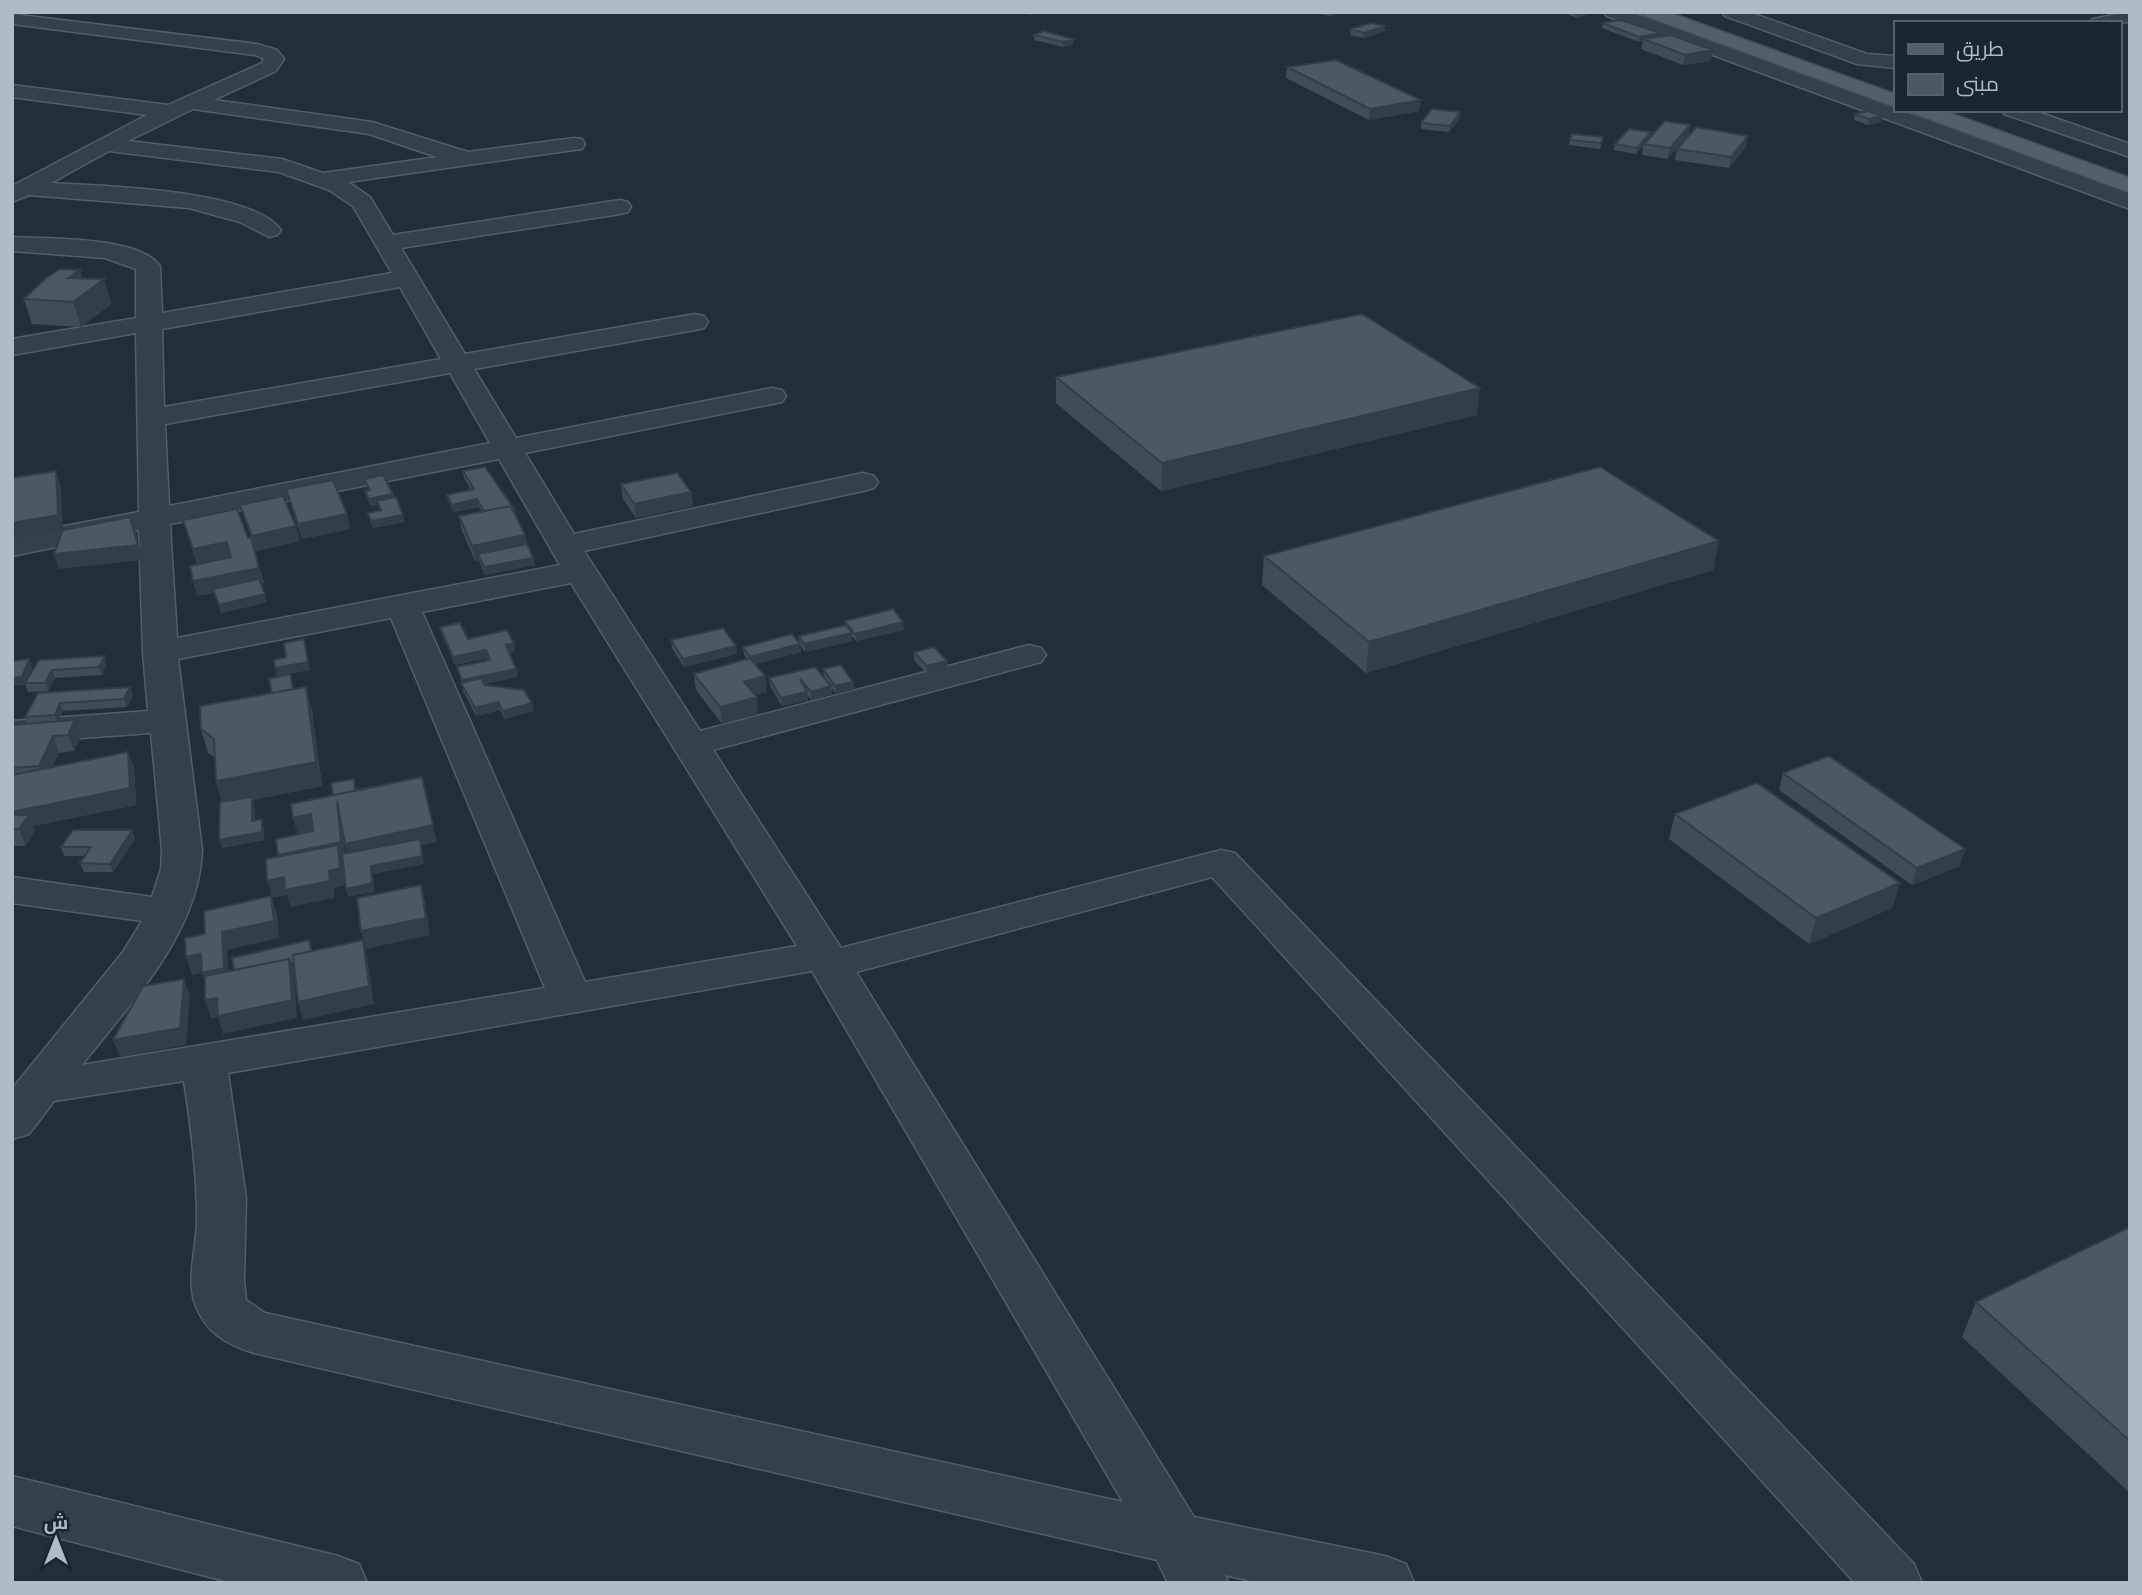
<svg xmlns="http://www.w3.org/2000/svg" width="2142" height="1595" font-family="'PT Sans',Cairo,sans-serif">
  <rect width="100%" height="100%" fill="#232f38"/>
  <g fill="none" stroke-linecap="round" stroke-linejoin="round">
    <g stroke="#545e67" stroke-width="3">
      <path id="minor" d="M1604 12H1630L2130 194V209L1607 16Z
        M1722 12H1749L1867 54 1895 56V68L1857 64 1725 16Z
        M2127 12H2130V22L2090 23 2093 19Z
        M12 14 257 44 277 50 284 59 276 71 214 100 372 122 468 152 574 138 582 139 585 144 582 149 574 150 348 182 370 197 393 235 620 200 628 202 631 207 628 212 620 214 401 248 465 354 695 314 704 316 708 322 704 328 695 330 474 369 516 438 772 388 782 390 786 396 782 402 772 404 525 453 574 534 863 473 874 476 878 482 874 488 863 491 584 551 700 731 1029 645 1041 648 1046 655 1041 662 713 750 841 948 1221 850 1235 853 1914 1564 1922 1583H1855L1212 877 856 972 1194 1517 1385 1556 1406 1564 1414 1583H1260L1225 1575 1228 1583H1168L1157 1560 254 1353C226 1344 206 1333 195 1304 186 1278 197 1246 197 1219 197 1173 191 1126 184 1081L54 1101 29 1134 12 1139V1089L123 952 142 921 12 903V877L152 897 161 869 162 850 151 733 12 743V721L148 711 143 652 139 530 12 556V536L139 512 136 333 12 355V339L136 318V269L105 258 12 251V237C47 239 139 236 160 266L162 313 392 273 353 206 329 190 279 172 109 151 51 183C100 186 252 189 281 230L277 235 269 237 240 222 189 208 29 195 12 202V186L147 115 12 97V85L168 105 262 63 264 59 255 55 12 24ZM193 109 369 134 437 157 323 173 282 159 128 141ZM400 287 441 359 164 407 162 329ZM450 373 490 443 169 506 165 424ZM499 459 560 565 177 638 170 524ZM571 583 797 946 585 982 422 612ZM391 618 545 988 82 1065C131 1002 199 934 202 850L178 659ZM812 971 1123 1502 265 1313 246 1300 244 1280 246 1198 228 1073Z
        M2001 110H2032L2130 144V157L2004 114Z
        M12 1476 338 1556 359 1564 367 1583H233L12 1526Z"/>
    </g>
    <g stroke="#424c55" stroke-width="3">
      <path id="major" d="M1642 12H1668L1895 94V107L1645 16Z
        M1912 110H1942L2130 178V193L1915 114Z"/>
    </g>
    <use href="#minor" fill="#364049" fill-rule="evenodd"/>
    <use href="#major" fill="#546069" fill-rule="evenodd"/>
  </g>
  <path fill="#404d56" d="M1023 12H1039L1031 15 1023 13Z
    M1321 12H1341L1331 16 1321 14Z
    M1569 12H1595L1577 18 1569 15Z
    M1603 23 1713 50 1711 61 1683 65 1641 49 1643 41 1639 42 1602 28Z
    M1385 26V31L1364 38 1350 35 1351 29Z
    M1034 35 1073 44 1063 47 1034 40Z
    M1287 67 1419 111 1369 120 1286 78Z
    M1855 114 1882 116 1881 122 1868 125 1854 120Z
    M1460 118 1449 132 1421 129V123Z
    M1690 125 1688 136 1746 147 1729 168 1675 160 1677 149 1685 140 1667 159 1642 155 1643 145 1636 154 1614 150 1615 144 1650 137Z
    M1603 137 1600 149 1569 145 1570 140Z
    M80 270 82 279H104L111 304 81 327 32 324 24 299Z
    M1056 377 1477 415 1161 491 1056 403Z
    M463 471 516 516 525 535 527 545 533 558 535 565 485 575 479 560 475 561 462 531 459 516 482 512 479 507 454 512 449 502 447 495 471 490 464 478Z
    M364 479 393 494 405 522 373 528 368 513 380 510 378 505 371 506 367 498 365 491 368 490Z
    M621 484 691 492 693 506 636 518 623 499Z
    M286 489 347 514 350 529 302 539Z
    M240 505 300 541 256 551 251 538 264 583H261L267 602 221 613 214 593 197 596V564L183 520 248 538 251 537Z
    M1719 541 1713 570 1366 673 1262 585 1264 556Z
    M845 621 904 630 856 641 852 636V641L805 652 800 645 801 652 755 664 767 692 755 695 758 713 722 724 696 690 694 674 747 659 744 655 743 647 799 643V636L846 625Z
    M440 627 468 639 515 651 509 653 516 669 518 677 484 684 485 685 532 703 534 711 505 719 500 710 476 716 463 691 462 682 457 667 488 660 487 658 455 665 442 635Z
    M671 640 737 654 684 667 672 648Z
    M914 652 947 669 927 674 914 660Z
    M39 660 107 664 102 675 55 678 48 691 28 692 25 683Z
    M823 669 853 682 854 690 836 694 832 688V694L811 700 807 695 808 700 782 706 770 686 769 678 824 677Z
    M130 687 133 695 127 707 63 711 58 722 75 720 81 737 74 751 59 753 52 767 128 752 134 768 136 805 33 826 35 831 25 846H12V726L28 724 25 717 38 693Z
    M293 689 312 710 322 786 253 800 254 805 255 821 264 828V840L222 848V802L216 781 215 758 208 753 201 729Z
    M1783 773 1965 849 1960 866 1912 885 1779 790Z
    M1675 814 1900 883 1892 908 1809 944 1669 839Z
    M135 839 113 872H84L80 863 86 856H64L61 847Z
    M2130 1227V1493L1962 1337 1976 1302Z"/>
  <path fill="#343e46" d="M1331 12H1341L1331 16Z
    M1595 12 1577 18V13Z
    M1385 26V31L1364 38V33Z
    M1661 33 1660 38 1643 39V41L1639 42V37Z
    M1073 39V44L1063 47V42Z
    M1713 50 1711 61 1683 65 1685 55Z
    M1421 100 1419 111 1369 120 1370 109Z
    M1460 112V118L1449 132 1450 126Z
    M1882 116 1881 122 1868 125 1869 119Z
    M1690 125 1688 136 1667 159 1670 148Z
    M1651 132 1650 138 1636 154 1637 148Z
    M1748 136 1746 147 1729 168 1731 157Z
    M80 270 86 292 104 279 111 304 81 327 73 302 68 278Z
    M1480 388 1477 415 1161 491 1162 463Z
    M56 471 61 486 63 530 12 539V523Z
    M691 492 693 506 636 518 634 504Z
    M393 494 394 501H377L378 505 371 506 369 499Z
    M477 499 479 507 454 512 452 505Z
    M347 514 350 529 302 539 298 524Z
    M403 515 405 522 373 528 371 521Z
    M130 517 143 560 59 569 54 554Z
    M296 526 300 541 256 551 252 536Z
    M525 535 528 550 478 554 479 560 475 561 472 546Z
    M1719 541 1713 570 1366 673 1369 642Z
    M227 542 231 557 197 564 193 549Z
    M533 558 535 565 485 575 484 567Z
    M259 568 264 583 197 596 193 581Z
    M265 594 267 602 221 613 219 605Z
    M903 622 904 630 856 641 855 634Z
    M852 633V641L805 652 804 644Z
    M304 639 310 670 277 676 275 668Z
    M514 643 515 651 507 653 506 645Z
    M800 644 801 652 751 665 750 657Z
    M736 646 737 654 684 667 683 659Z
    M486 650 487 658 455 665 453 657Z
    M105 656 107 664 102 675 99 667Z
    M29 659 32 667 25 685 12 686V678Z
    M947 661V669L927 674V666Z
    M516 669 518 677 464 688 462 680Z
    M52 670 55 678 48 691 45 683Z
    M765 676 767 692 746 698 744 682Z
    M853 682 854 690 836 694 835 686Z
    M831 686 832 694 811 700V692Z
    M130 687 133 695 127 707 124 699Z
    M306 687 312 710 322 786 253 800 254 805 255 830 223 806 216 781Z
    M807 692 808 700 782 706 781 698Z
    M757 697 758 713 722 724 720 707Z
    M498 702 500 710 476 716 475 708Z
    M60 703 63 711 58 723 55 715Z
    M532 703 534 711 505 719 503 711Z
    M75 720 81 737 74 751 68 735Z
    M53 736 59 753 45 783 39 766Z
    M128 752 134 768 136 805 33 826 35 831 25 846 19 829 12 818V812Z
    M354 779 358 798 341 818 346 858 342 859 345 885 334 888V898L290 907 287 895 272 898 267 881 329 871 283 872 278 855 341 842 338 811Z
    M311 814 316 831 298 835 293 818Z
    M262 819 264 828V840L222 848 219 840Z
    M433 825 437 842 421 845 424 864 373 874 375 892 348 897 346 889 349 861 345 844Z
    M132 830 135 839 113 872 110 864Z
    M1965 849 1960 866 1912 885 1917 868Z
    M1900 883 1892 908 1809 944 1816 918Z
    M421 885 425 902 430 935 366 949 361 931Z
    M271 896 277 914 279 938 227 950 230 986 208 991 202 973 222 932Z
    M309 940 315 967 294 972 297 1018 223 1034 218 1017 211 1018 205 1000 289 959Z
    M363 940 367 957 374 1004 303 1020 298 1002Z
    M201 954 207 971 192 975 186 957Z
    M184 979 190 996 186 1045 120 1057 113 1040Z"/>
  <path fill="#4b5964" stroke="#343e46" stroke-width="2" d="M1620 20 1661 33 1639 37 1603 23Z
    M1371 23 1385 26 1364 33 1351 29Z
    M1044 31 1073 39 1063 42 1034 35Z
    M1671 35 1713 50 1685 55 1643 39Z
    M1336 60 1421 100 1370 109 1287 67Z
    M1432 109 1460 112 1450 126 1421 123Z
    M1868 111 1882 116 1869 119 1855 114Z
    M1665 121 1690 125 1670 148 1644 144Z
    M1696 127 1748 136 1731 157 1677 149Z
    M1629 129 1651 132 1637 148 1615 144Z
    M1572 134 1603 137 1601 143 1570 140Z
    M60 269 80 270 68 278 104 279 73 302 24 299 46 278Z
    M1362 314 1480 388 1162 463 1056 377Z
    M485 467 515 510 513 511 511 506 484 511 477 499 452 505 447 495 474 489 463 471Z
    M1600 467 1719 541 1369 642 1264 556Z
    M56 471 58 515 12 523V478Z
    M677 473 691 492 634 504 621 484Z
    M383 475 393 494 369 499 365 491 370 490 364 479Z
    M333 480 347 514 298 524 286 489Z
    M283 496 296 526 252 536 240 505Z
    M396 497 403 515 371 521 368 513 381 510 377 501Z
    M511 506 525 535 472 546 459 516Z
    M237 509 248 538 251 537 259 568 193 581 190 566 231 557 227 542 193 549 183 520Z
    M130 517 138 545 54 554 63 530Z
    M527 544 533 558 484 567 478 554Z
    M259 579 265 594 219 605 213 589Z
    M893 609 903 622 855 634 845 621Z
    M460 623 468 639 507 630 514 643 506 645 516 669 462 680 457 667 490 660 486 650 453 657 440 627Z
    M846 625 852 633 804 644 799 636Z
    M723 628 736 646 683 659 671 640Z
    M792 634 800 644 750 657 743 647Z
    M304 639 308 662 275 668 274 660 286 657 284 643Z
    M934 647 947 661 927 666 914 652Z
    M105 656 99 667 52 670 45 683H25L39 660Z
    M750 658 765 676 744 682 757 697 720 707 694 674Z
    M29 659 22 677 12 678V661Z
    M841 665 853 682 835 686 823 669Z
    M815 667 831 686 811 692 800 679 807 692 781 698 769 678Z
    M290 674 293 689 272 693 269 679Z
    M481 678 485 685 524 690 532 703 503 711 498 702 475 708 461 683Z
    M130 687 124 699 60 703 55 715 25 717 38 693Z
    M306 687 316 762 216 781 214 739 201 729 200 706Z
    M75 720 68 735 53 736 39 766 12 768 13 725Z
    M128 752 130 788 12 812V775Z
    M1829 756 1965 849 1917 868 1783 773Z
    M422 777 433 825 345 844 337 801 341 842 278 855 276 839 313 831 311 814 293 818 291 804Z
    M354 779 355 790 390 784 333 795 331 783Z
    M1757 783 1900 883 1816 918 1675 814Z
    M252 797V821L262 819V832L219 840 220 802Z
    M12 815H29L19 829H12Z
    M73 830H132L110 864 80 863 91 847H61Z
    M420 839 422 856 371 866 372 883 346 889 342 854Z
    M338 845 340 868 329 871 330 881 285 890 284 877 267 881 266 859Z
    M421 885 426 918 361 931 357 898Z
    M271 896 274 921 222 932 224 968 202 973 201 954 186 957 185 938 205 934 204 911Z
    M309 940 311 951 293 955 294 963H291L289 959 234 970 232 958Z
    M363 940 369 986 298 1002 293 955Z
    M289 959 292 1000 218 1016 217 998 205 1000V976Z
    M184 979 180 1028 113 1040 143 986Z
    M2130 1227V1441L1976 1302Z"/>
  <rect width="2142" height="1595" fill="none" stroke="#b1bbc5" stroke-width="28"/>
  <rect x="1894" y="21" width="228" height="91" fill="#1b252e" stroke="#57616a" stroke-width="2"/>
  <rect x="1908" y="44" width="35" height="10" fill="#546069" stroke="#57616a" stroke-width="2"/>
  <text x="1956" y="56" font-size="21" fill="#b1bbc5">طريق</text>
  <rect x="1908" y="74" width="35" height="21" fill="#4b5964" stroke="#57616a" stroke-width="2"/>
  <text x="1956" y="91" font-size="21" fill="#b1bbc5">مبنى</text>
  <g transform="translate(56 1539)" stroke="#1b252e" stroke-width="5" paint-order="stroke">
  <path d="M0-5L12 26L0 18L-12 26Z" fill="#b1bbc5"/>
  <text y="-10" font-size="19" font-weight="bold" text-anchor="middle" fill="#b1bbc5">ش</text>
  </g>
</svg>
